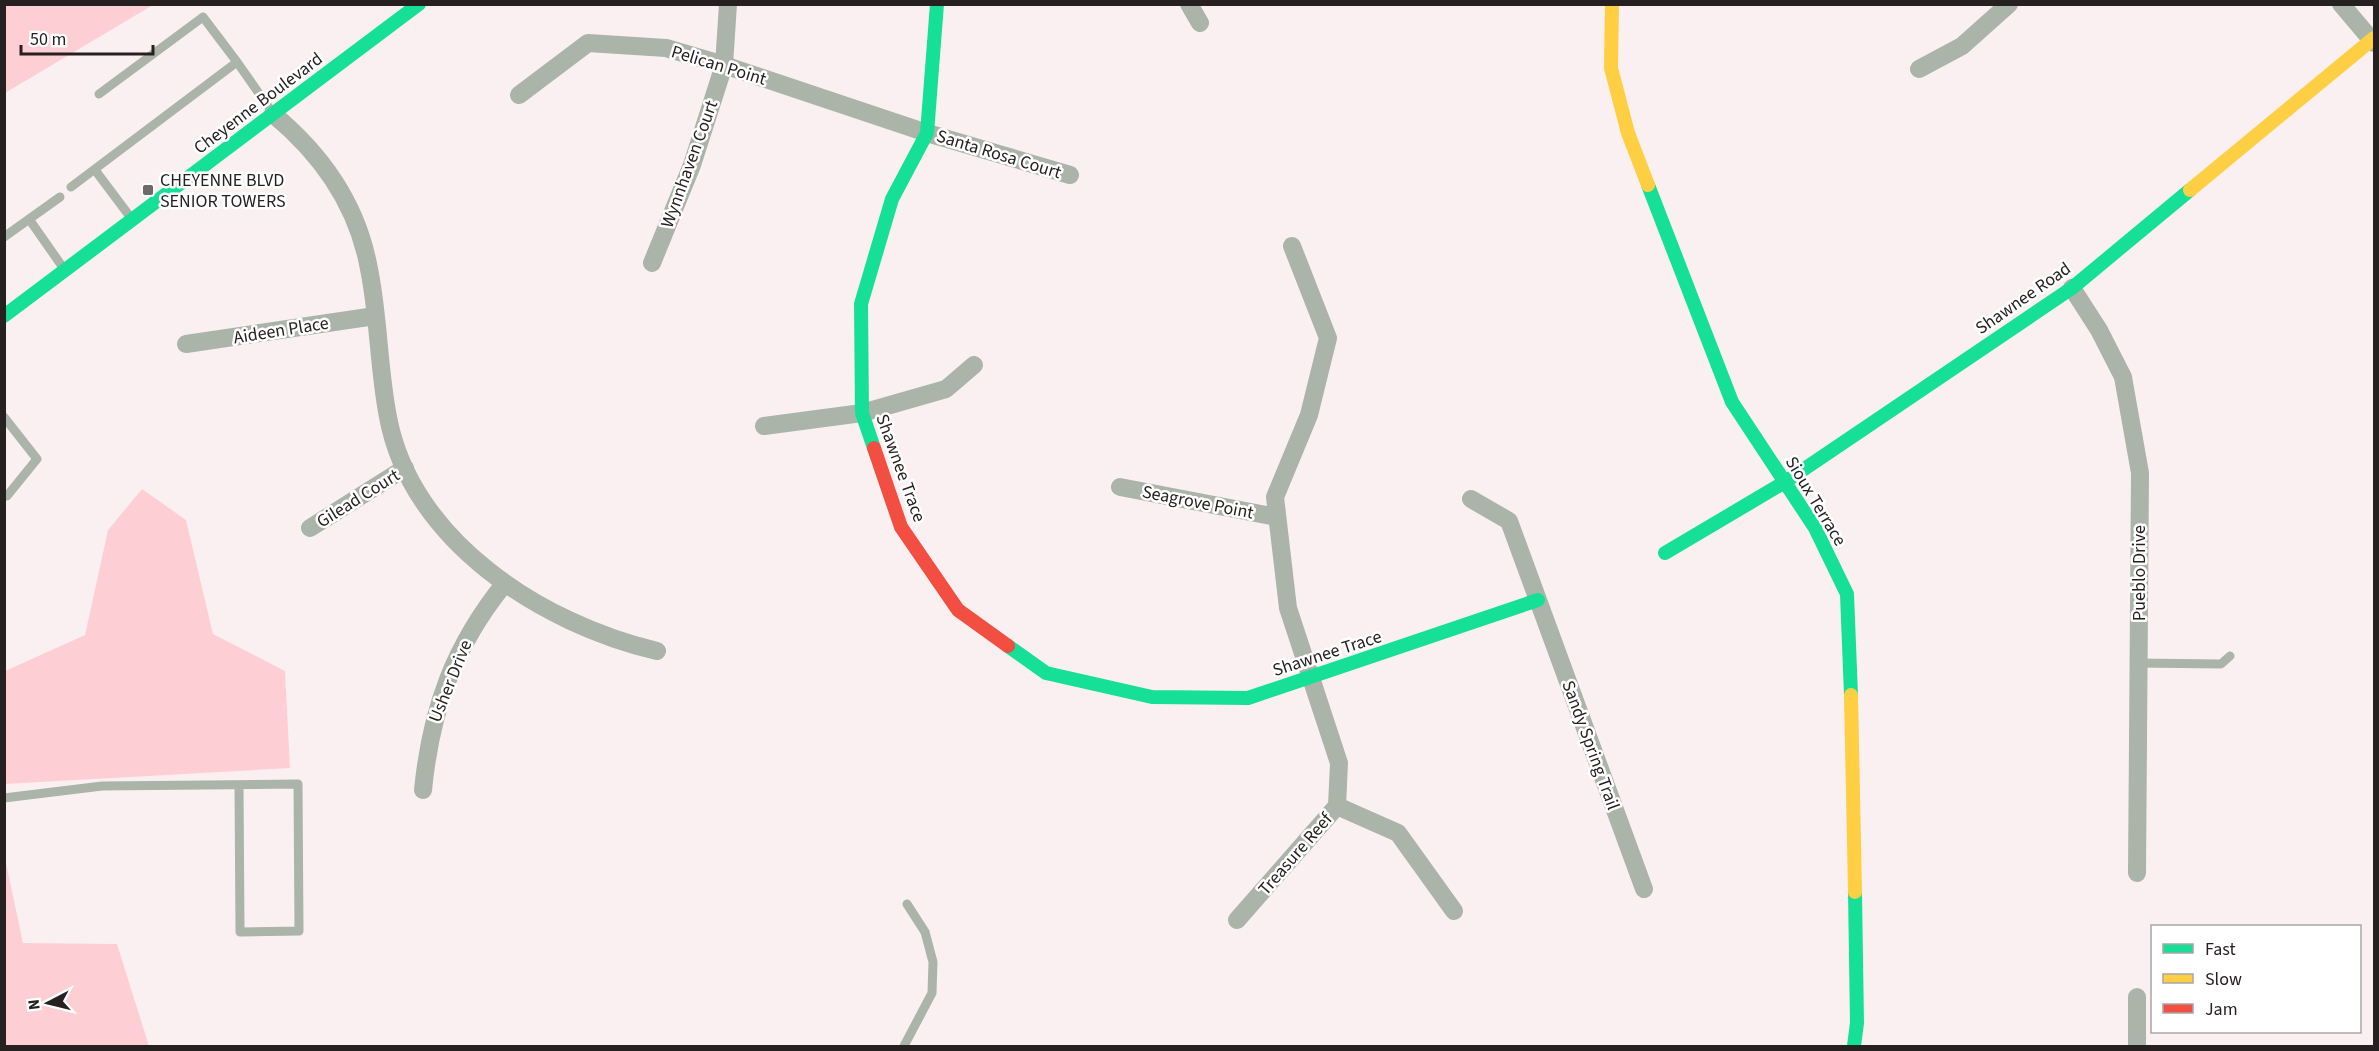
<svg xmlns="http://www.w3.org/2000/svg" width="2379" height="1051" font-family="'Source Sans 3',sans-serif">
  <rect width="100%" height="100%" fill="#faf0f2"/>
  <path fill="#fdcfd5" d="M5 4H152L153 5 5 93Z
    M142 489 186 520 213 634 285 671 290 768 5 784V671L85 635 108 530Z
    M5 858 23 943 117 944 149 1046H5Z"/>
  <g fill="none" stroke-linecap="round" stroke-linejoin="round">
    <path stroke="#abb4a8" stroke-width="9" d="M99 94 203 17 237 62
      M95 170 131 218
      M71 187 237 62 272 112
      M29 219 64 269
      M4 237 60 197
      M4 417 37 459 7 496
      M2138 663 2221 664 2230 656
      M4 798 102 786 298 784 299 931 240 932 239 785
      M904 1046 932 993 933 962 925 932 907 904"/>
    <path stroke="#abb4a8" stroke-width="18" d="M1189 4 1200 23
      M2341 4 2374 43
      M1919 69 1962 46 2009 4
      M519 95 588 43 666 48 724 65 927 133 1070 175
      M273 114C320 153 356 203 368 264 379 314 378 366 388 417 411 541 542 624 657 651
      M652 263 692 165 724 65 728 4
      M2072 288 2099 330 2123 377 2140 473 2137 873
      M186 344 375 316
      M764 426 862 413 946 389 974 365
      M1120 487 1277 517
      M1471 499 1509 521 1644 889
      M310 528 405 468
      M423 790C431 709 454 646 505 583
      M1337 806 1398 833 1454 911
      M1237 920 1337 806 1339 763 1288 608 1275 497 1309 415 1328 338 1292 246
      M2137 1046V997"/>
    <path stroke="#16e098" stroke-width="14" d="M1648 185 1732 402 1815 528 1847 594 1851 695
      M4 316 419 4
      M874 448 862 413 861 304 892 199 927 133 937 4
      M1665 553 1785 482 2072 288 2190 190
      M1008 646 1046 673 1152 697 1248 698 1538 600
      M1854 1046 1857 1023 1855 892"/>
    <path stroke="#ffcf43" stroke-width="14" d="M1612 4 1611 68 1628 133 1648 185
      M2190 190 2374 38
      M1851 695 1855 892"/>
    <path stroke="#f24e42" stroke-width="14" d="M874 448 901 527 958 610 1008 646"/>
  </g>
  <rect fill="#70696a" stroke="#fff" stroke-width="2" x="142" y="184" width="12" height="12" rx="3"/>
  <g text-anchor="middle" stroke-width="5" stroke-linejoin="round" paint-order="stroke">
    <g font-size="18" fill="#262021" stroke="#fff">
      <text transform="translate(719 65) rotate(17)" y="6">Pelican Point</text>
      <text transform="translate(258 103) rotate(-37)" y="6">Cheyenne Boulevard</text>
      <text transform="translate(999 154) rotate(17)" y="6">Santa Rosa Court</text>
      <text transform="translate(689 164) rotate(-70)" y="6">Wynnhaven Court</text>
      <text transform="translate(2023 298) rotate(-35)" y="6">Shawnee Road</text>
      <text transform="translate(281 330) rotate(-9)" y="6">Aideen Place</text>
      <text transform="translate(901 468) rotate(70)" y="6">Shawnee Trace</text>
      <text transform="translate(358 498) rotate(-32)" y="6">Gilead Court</text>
      <text transform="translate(1816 501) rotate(59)" y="6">Sioux Terrace</text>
      <text transform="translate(1198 502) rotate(11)" y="6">Seagrove Point</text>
      <text transform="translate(2139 573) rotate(-90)" y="6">Pueblo Drive</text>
      <text transform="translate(1327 653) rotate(-18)" y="6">Shawnee Trace</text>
      <text transform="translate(450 681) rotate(-68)" y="6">Usher Drive</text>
      <text transform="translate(1591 745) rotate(70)" y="6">Sandy Spring Trail</text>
      <text transform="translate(1295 854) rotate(-49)" y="6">Treasure Reef</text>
    </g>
    <g font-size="18" fill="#262021" stroke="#fff" text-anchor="start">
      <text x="160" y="186">CHEYENNE BLVD<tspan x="160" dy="21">SENIOR TOWERS</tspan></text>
    </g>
  </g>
  <rect width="2379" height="1051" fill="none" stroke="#262021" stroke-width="12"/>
  <rect x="2151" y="925" width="210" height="108" fill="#ffffff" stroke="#a8a6a6" stroke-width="1.5"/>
  <rect x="2163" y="944" width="30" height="9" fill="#16e098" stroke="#a8a6a6" stroke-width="1.5"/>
  <text x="2205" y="955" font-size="18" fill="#262021">Fast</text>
  <rect x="2163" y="974" width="30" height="9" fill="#ffcf43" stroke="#a8a6a6" stroke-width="1.5"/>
  <text x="2205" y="985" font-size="18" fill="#262021">Slow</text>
  <rect x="2163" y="1004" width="30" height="9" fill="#f24e42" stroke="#a8a6a6" stroke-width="1.5"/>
  <text x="2205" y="1015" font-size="18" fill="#262021">Jam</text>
  <g transform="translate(48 1003) rotate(263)" stroke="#ffffff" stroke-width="4.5" paint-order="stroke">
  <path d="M0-4.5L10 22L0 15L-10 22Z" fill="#262021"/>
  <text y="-9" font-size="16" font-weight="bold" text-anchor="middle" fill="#262021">N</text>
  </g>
  <path d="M21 45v9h132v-9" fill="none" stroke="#262021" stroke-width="3"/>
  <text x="30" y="45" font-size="18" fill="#262021" stroke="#ffffff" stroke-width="4.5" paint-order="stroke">50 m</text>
</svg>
